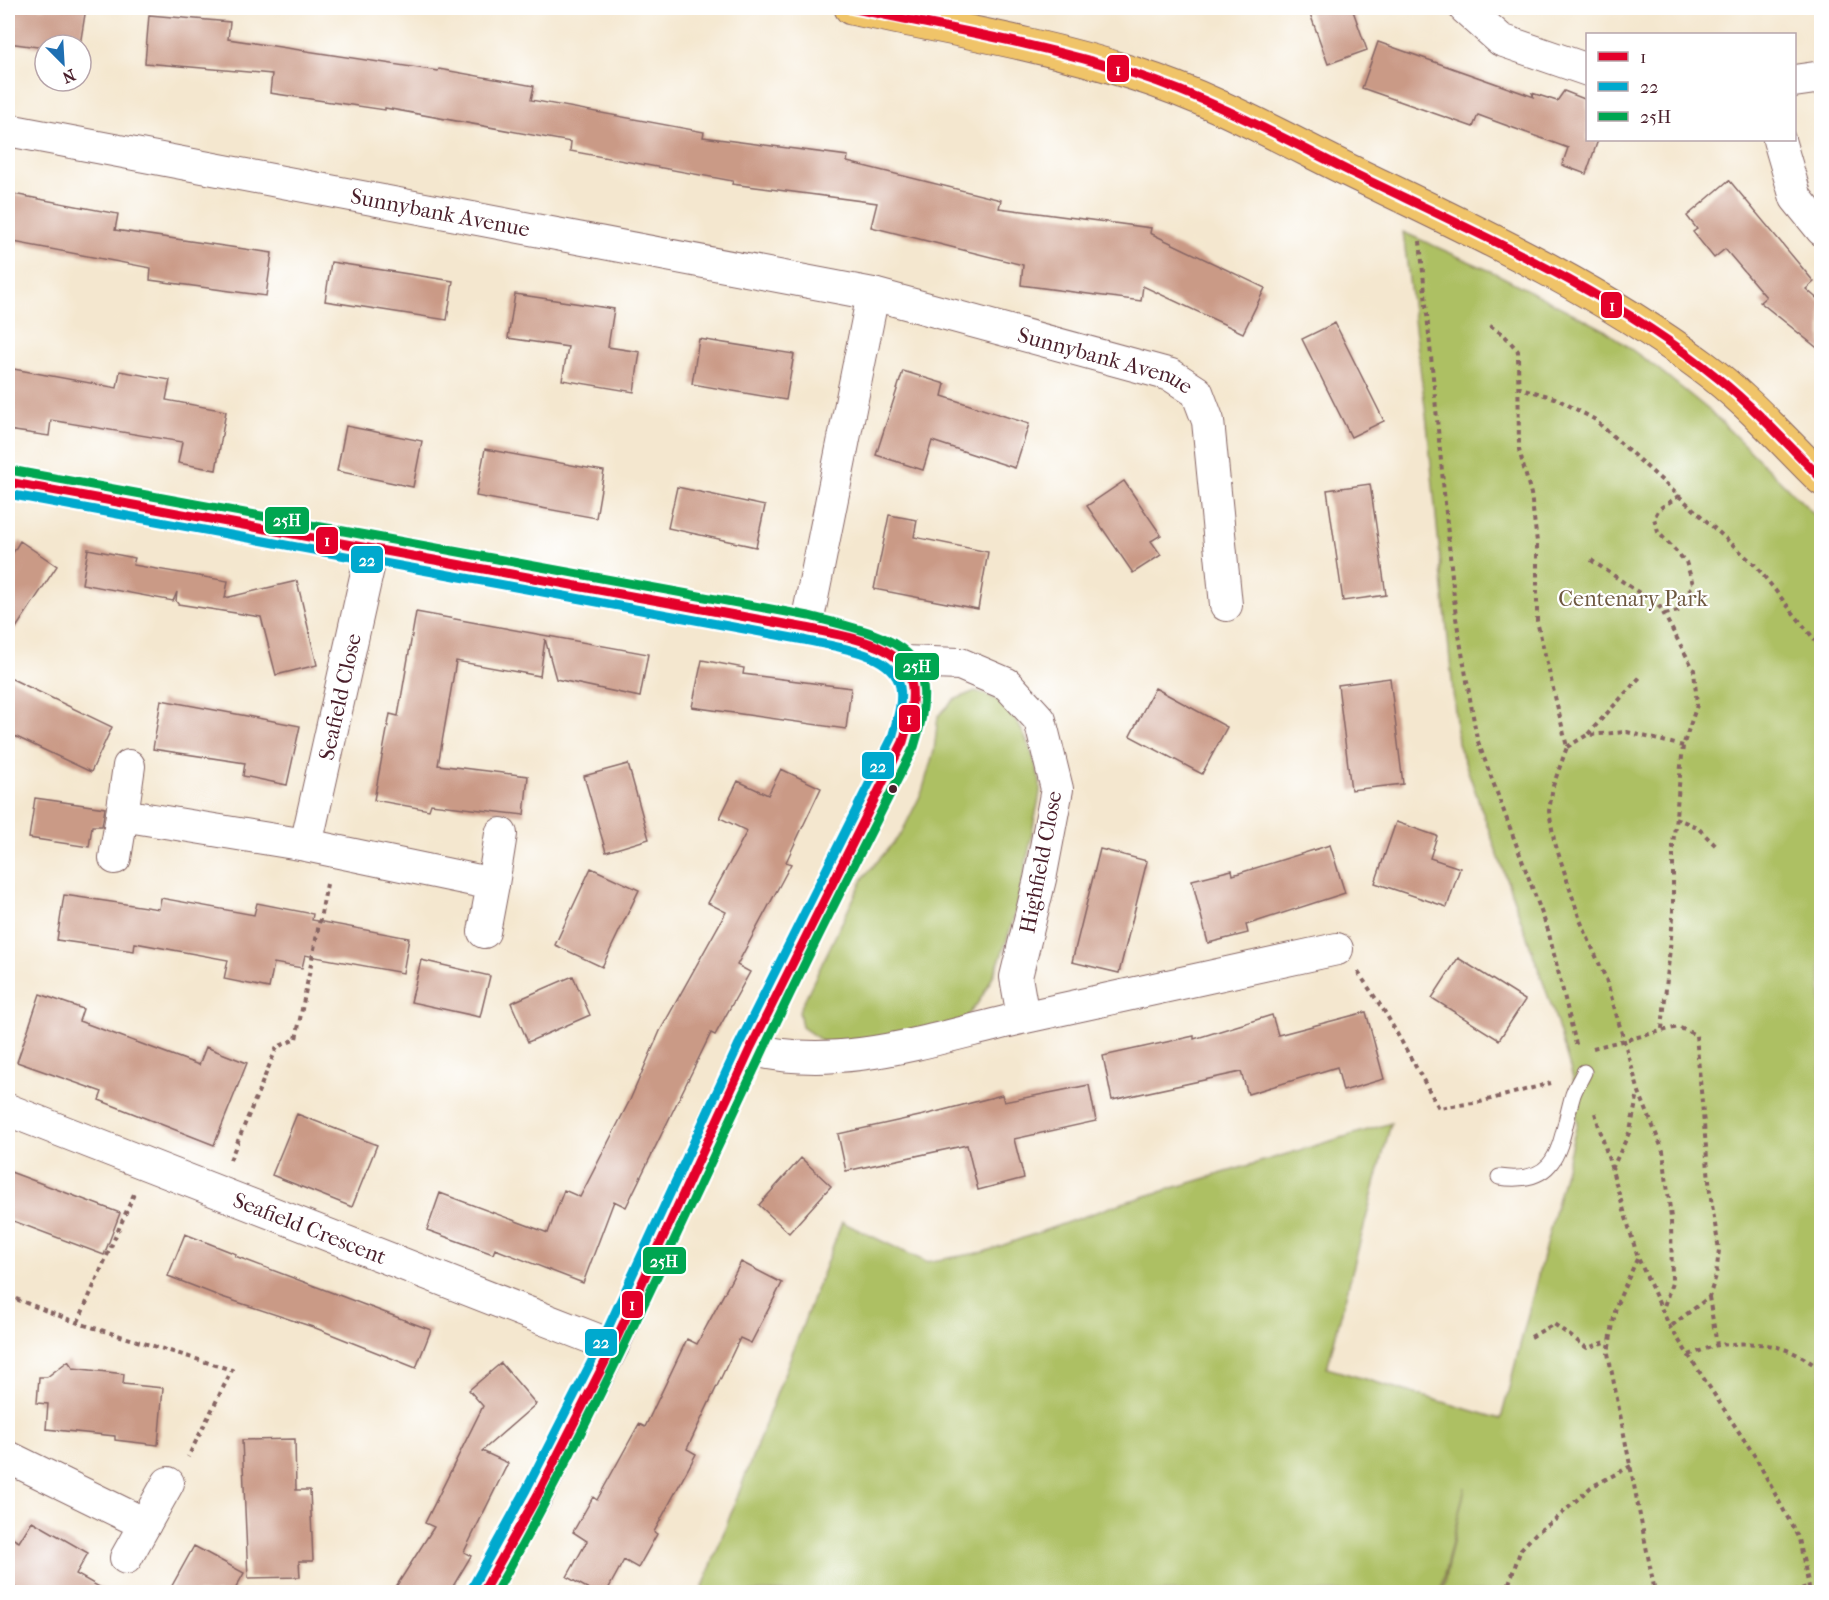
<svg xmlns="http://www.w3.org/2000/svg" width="1829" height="1600" font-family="'IM FELL French Canon',serif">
  <rect width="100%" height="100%" fill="#fff"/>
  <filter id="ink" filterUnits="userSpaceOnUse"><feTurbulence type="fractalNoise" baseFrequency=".0167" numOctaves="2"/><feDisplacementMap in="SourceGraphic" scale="12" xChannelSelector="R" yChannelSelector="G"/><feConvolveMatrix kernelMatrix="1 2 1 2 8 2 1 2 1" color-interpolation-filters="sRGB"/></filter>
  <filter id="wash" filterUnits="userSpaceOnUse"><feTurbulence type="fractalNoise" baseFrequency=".008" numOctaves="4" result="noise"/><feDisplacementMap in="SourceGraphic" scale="24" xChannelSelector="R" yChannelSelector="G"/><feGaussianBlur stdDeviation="1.35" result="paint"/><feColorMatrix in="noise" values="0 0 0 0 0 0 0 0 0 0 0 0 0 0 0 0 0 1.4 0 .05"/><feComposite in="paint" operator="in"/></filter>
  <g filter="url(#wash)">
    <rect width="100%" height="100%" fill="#f4e7cf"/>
    <path fill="#adc064" stroke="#7c7048" stroke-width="1.5" d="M1403 232 1495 273 1603 329 1657 368 1710 411 1821 521V1592H1442L1465 1487 1440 1592H701L842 1222 926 1262 984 1252 1119 1204 1391 1123 1327 1368 1501 1419 1577 1124 1574 1082 1553 1010 1458 743 1427 423Z
      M975 691C982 693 989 696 996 699 1019 713 1035 757 1040 782 1042 793 1036 810 1034 822 1024 878 1006 981 963 1020 949 1032 848 1041 825 1043L802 1027 799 1011 864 877 901 834 922 792 934 751 938 716 954 700Z"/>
    <g id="blocks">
      <path fill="#ca9a86" d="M8 8H86L80 45H45V48L8 43Z
        M1308 8H1352L1367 50 1328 64Z
        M149 15 230 22 228 39 438 71 439 69 534 86 531 100 704 132 703 137 848 156 847 162 1001 200 999 208 1151 228 1150 233 1265 288 1243 333 1143 286 1141 301 1021 285 1023 265 871 227 877 203 732 184 733 181 570 151 571 142 385 108V110L270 93 272 74 145 63Z
        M1378 42 1534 97 1532 93 1557 101 1564 91 1587 100V140H1598L1586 174 1562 165 1568 148 1478 115 1473 127 1362 88Z
        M1729 180 1814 282 1806 289 1821 302V351L1760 302 1766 297 1725 249 1714 258 1693 232 1697 229 1687 216Z
        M8 193 118 214 115 230 272 253 266 296 150 280 151 268 8 241Z
        M331 262 453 281 447 320 325 301Z
        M515 294 614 309 608 347 640 352 634 392 562 380 568 347 508 338Z
        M1335 323 1384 421 1351 437 1302 339Z
        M699 339 794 354 786 400 692 384Z
        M8 368 117 388 120 371 170 380 166 400 226 411 216 470 178 463 182 442 51 420 49 436 8 430Z
        M903 371 945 384 942 396 1029 424 1015 468 932 441 923 470 876 455Z
        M346 426 422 441 413 487 337 471Z
        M485 449 604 471 596 518 476 496Z
        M1124 481 1161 535 1151 541 1161 555 1133 573 1087 506Z
        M1370 484 1386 595 1343 601 1327 490Z
        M677 487 765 506 756 547 668 528Z
        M889 515 917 520 914 537 988 552 978 609 874 589Z
        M20 541 57 566 8 640V561Z
        M88 549 135 558 133 565 228 581 225 598 297 581 317 665 276 675 261 617 178 604 176 601 177 592 173 601 82 584Z
        M416 612 648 654 640 697 556 679 545 639 540 676 456 661 438 765 528 776 524 815 431 804 429 810 374 800 390 714 398 716Z
        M702 660 744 668 743 674 851 688 846 729 692 707Z
        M8 677 112 727 91 772 8 733Z
        M1390 678 1403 784 1351 790 1338 685Z
        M1155 688 1227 727 1202 774 1130 736Z
        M161 700 300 726 287 785 243 776 245 763 153 749Z
        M628 764 649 839 606 852 584 776Z
        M781 769 821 788 786 862 791 864 737 965 750 972 715 1035 711 1033 626 1207 614 1201 583 1283 495 1249 493 1254 427 1230 440 1193 548 1233 564 1190 580 1197 630 1100 660 1031 726 912 708 903 747 831 720 818 738 781 768 795Z
        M35 798 105 808 102 826H92L89 847 29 838Z
        M1396 822 1437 836 1430 858 1460 868 1447 907 1375 883Z
        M1330 845 1345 893 1246 925 1248 933 1208 943 1192 880 1232 870 1233 875Z
        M1100 849 1147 861 1119 973 1072 962Z
        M591 868 639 890 602 967 555 945Z
        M64 895 159 909 161 898 254 915 257 903 313 914 312 920 409 938 403 973 305 955 302 968 274 963 269 988 224 979 228 960 135 943 134 951 57 940Z
        M1458 958 1525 1000 1499 1040 1432 998Z
        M421 960 490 976 480 1017 411 1002Z
        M573 976 590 1015 528 1042 511 1003Z
        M40 994 83 1009 79 1021 199 1065 206 1047 247 1063 214 1145 99 1100 102 1092 17 1062Z
        M1366 1012 1384 1079 1343 1091 1337 1067 1248 1094 1241 1072 1112 1100 1103 1056 1194 1036V1039L1272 1015 1278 1035Z
        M1089 1085 1096 1121 1014 1139 1024 1178 978 1190 967 1145 846 1171 838 1134 924 1115 1002 1095 1004 1102Z
        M297 1114 377 1145 352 1207 272 1175Z
        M801 1158 831 1186 789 1233 759 1205Z
        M8 1171 120 1213 104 1255 8 1219Z
        M185 1234 236 1254 235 1256 431 1330 416 1368 313 1327 219 1296 168 1276Z
        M741 1262 782 1283 751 1343 740 1338 687 1449 696 1454 654 1532 657 1534 638 1568 624 1560 606 1593H596L567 1577 587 1541 573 1532 593 1497 597 1500 639 1424 645 1427 687 1339 697 1344Z
        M68 1361 73 1368 124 1374 123 1384 163 1388 158 1445 115 1440V1436L46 1429 48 1404 37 1403 39 1377H47Z
        M501 1363 536 1404 482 1451 508 1463 464 1552 471 1556 449 1593H392L434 1527 425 1523 483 1406 469 1390Z
        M295 1439 296 1490H310L313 1561H299L300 1577 248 1578 242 1440Z
        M32 1521 88 1553 76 1574 110 1593H23L8 1583V1536L19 1542Z
        M194 1546 244 1573 233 1593H168Z"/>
    </g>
  </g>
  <g filter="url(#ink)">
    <use href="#blocks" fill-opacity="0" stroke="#866564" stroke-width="1.5"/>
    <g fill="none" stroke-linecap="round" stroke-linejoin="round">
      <g stroke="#866564" stroke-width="17">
        <path id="lane" d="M1499 1177C1561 1186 1559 1144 1572 1098 1574 1089 1580 1081 1584 1072"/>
      </g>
      <g stroke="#866564" stroke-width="34">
        <g id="street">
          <path d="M1465 8 1501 40 1588 70"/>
          <path d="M1794 81 1822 77"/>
          <path id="s1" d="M8 130 873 294 1171 375 1197 392 1208 421 1226 605"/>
          <path d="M1779 140 1796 198 1822 230"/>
          <path d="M8 482 806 628C879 647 937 646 903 742L750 1049 613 1346 537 1496 483 1592"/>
          <path d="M806 628 873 294"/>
          <path d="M903 662 960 664 1007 684 1040 720 1057 789 1040 879 1016 977 1023 1017"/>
          <path d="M122 815 129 766"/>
          <path id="s2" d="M306 845 372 550"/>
          <path d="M115 858 122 815 306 845 493 884 484 932"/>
          <path d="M493 884 501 834"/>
          <path d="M750 1049C842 1073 936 1037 1026 1017 1129 994 1233 972 1337 949"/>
          <path id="s3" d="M8 1110 613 1346"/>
          <path d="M8 1457 145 1524 126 1558"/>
          <path d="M145 1524 168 1483"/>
        </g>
      </g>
      <g stroke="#866564" stroke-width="35">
        <path id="highway" d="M851 8C946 28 1043 44 1135 74 1212 98 1284 139 1356 174 1474 231 1596 287 1702 366 1746 398 1783 441 1822 479"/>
      </g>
      <path stroke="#866564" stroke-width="4" stroke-dasharray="4.5 4.5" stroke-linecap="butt" d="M1420 241 1456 618 1477 739 1548 930 1577 1048
        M1490 326 1504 335 1518 351 1519 450 1531 494 1537 542V621L1567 747 1553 786 1549 811 1554 840 1580 920 1606 979 1639 1092 1663 1151 1671 1218 1672 1283 1663 1309
        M1517 387 1555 398 1594 419 1755 565 1822 649
        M1591 560 1660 607 1694 670 1697 705 1683 746 1673 845V917L1662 1029
        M1665 614 1678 611 1693 584 1686 562 1658 532 1654 518 1659 509 1680 495
        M1588 734 1641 676
        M1567 747 1587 735 1627 732 1683 746
        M1675 818 1697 827 1716 846
        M1358 972 1386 1014 1439 1108 1480 1102 1551 1083
        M1593 1048 1678 1027 1696 1035 1710 1192 1719 1250 1716 1276 1709 1297 1670 1327
        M1595 1113 1638 1258 1670 1327 1756 1458 1799 1539 1810 1592
        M230 1160 277 1047 296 1039 327 884
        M1612 1169 1630 1131 1638 1093
        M1637 1259 1616 1306 1608 1353 1655 1592
        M8 1296 78 1323 232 1370 188 1457
        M1709 1297 1717 1345C1760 1341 1788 1343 1822 1371
        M78 1322 134 1194
        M1531 1337 1554 1324 1587 1348 1609 1341
        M1689 1355 1717 1345
        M1506 1592 1521 1549 1536 1533 1555 1520 1591 1487 1631 1466
        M1793 1592 1809 1586"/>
      <use href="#lane" stroke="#fff" stroke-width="15"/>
      <use href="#street" stroke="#fff" stroke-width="32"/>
      <use href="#highway" stroke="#f0c469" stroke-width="33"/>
      <g stroke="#fff" stroke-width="14">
        <path id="bus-1" d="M851 8C946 28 1042 44 1135 74 1212 99 1283 138 1355 174 1479 234 1611 291 1719 379 1756 409 1788 445 1822 479
          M8 482 806 628C841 636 907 642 912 687 914 706 908 724 903 742L750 1049 613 1346 537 1496 483 1592"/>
      </g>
      <g stroke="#fff" stroke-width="14">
        <path id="bus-2" d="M8 494 804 640C833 647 893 651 900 687 903 704 896 722 892 738L739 1044 602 1341 526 1490 473 1586"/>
      </g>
      <g stroke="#fff" stroke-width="14">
        <path id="bus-3" d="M10 470 809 616C892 637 947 645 914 747 862 850 808 953 760 1057 675 1237 594 1419 496 1592"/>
      </g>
      <use href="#bus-1" stroke="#e4002b" stroke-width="9"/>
      <use href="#bus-2" stroke="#00a9ce" stroke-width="9"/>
      <use href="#bus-3" stroke="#00a651" stroke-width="9"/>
    </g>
  </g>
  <circle fill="#4a1f2b" stroke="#fff" stroke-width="2" cx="893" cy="789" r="5"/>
  <g text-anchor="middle" stroke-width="4.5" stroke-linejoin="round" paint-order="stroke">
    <g font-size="22" fill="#4a1f2b" stroke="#fff">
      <text dy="8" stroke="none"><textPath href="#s1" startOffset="440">Sunnybank Avenue</textPath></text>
      <text dy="8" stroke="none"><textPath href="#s1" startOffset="1122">Sunnybank Avenue</textPath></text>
      <text dy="8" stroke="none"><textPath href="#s2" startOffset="152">Seafield Close</textPath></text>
      <text transform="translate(1040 862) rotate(-79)" y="8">Highfield Close</text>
      <text dy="8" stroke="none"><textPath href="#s3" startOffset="324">Seafield Crescent</textPath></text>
    </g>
    <g font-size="22" fill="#6d573f" stroke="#fff">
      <text x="1633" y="606">Centenary Park</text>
    </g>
  </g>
  <g stroke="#fff" stroke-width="2">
    <rect x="1106" y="54" width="24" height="29" rx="6" fill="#e4002b"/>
    <rect x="1600" y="291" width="23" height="28" rx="6" fill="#e4002b"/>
    <rect x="264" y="506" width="46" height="29" rx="6" fill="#00a651"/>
    <rect x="315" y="526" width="24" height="29" rx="6" fill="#e4002b"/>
    <rect x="350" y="545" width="34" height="29" rx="6" fill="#00a9ce"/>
    <rect x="894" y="652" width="46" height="29" rx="6" fill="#00a651"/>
    <rect x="898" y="704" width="23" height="29" rx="6" fill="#e4002b"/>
    <rect x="861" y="751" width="34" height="29" rx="6" fill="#00a9ce"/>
    <rect x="642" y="1246" width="45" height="29" rx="6" fill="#00a651"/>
    <rect x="621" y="1290" width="23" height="29" rx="6" fill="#e4002b"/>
    <rect x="584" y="1328" width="34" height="29" rx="6" fill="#00a9ce"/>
  </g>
  <g font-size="16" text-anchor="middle" font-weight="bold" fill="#fff">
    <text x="1118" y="75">1</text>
    <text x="1612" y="311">1</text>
    <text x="287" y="526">25H</text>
    <text x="327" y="546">1</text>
    <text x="367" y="566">22</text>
    <text x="917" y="672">25H</text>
    <text x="909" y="724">1</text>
    <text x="878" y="772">22</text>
    <text x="664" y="1267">25H</text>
    <text x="632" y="1310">1</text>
    <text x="601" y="1348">22</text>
  </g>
  <rect width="1829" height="1600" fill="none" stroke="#fff" stroke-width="30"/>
  <rect x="1586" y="33" width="210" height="108" fill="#ffffff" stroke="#b7a5aa" stroke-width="1.5"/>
  <rect x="1598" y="52" width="30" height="9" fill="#e4002b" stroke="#b7a5aa" stroke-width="1.5"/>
  <text x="1640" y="63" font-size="18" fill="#4a1f2b">1</text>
  <rect x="1598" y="82" width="30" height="9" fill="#00a9ce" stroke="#b7a5aa" stroke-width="1.5"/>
  <text x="1640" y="93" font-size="18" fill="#4a1f2b">22</text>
  <rect x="1598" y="112" width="30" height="9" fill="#00a651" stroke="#b7a5aa" stroke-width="1.5"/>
  <text x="1640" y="123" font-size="18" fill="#4a1f2b">25H</text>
  <g transform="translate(63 63) rotate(156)"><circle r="28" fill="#ffffff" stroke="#b7a5aa" stroke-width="1.5"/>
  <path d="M0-4.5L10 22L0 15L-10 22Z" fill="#1f6fb2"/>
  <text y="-9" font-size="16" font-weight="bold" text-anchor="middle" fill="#4a1f2b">N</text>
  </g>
</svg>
